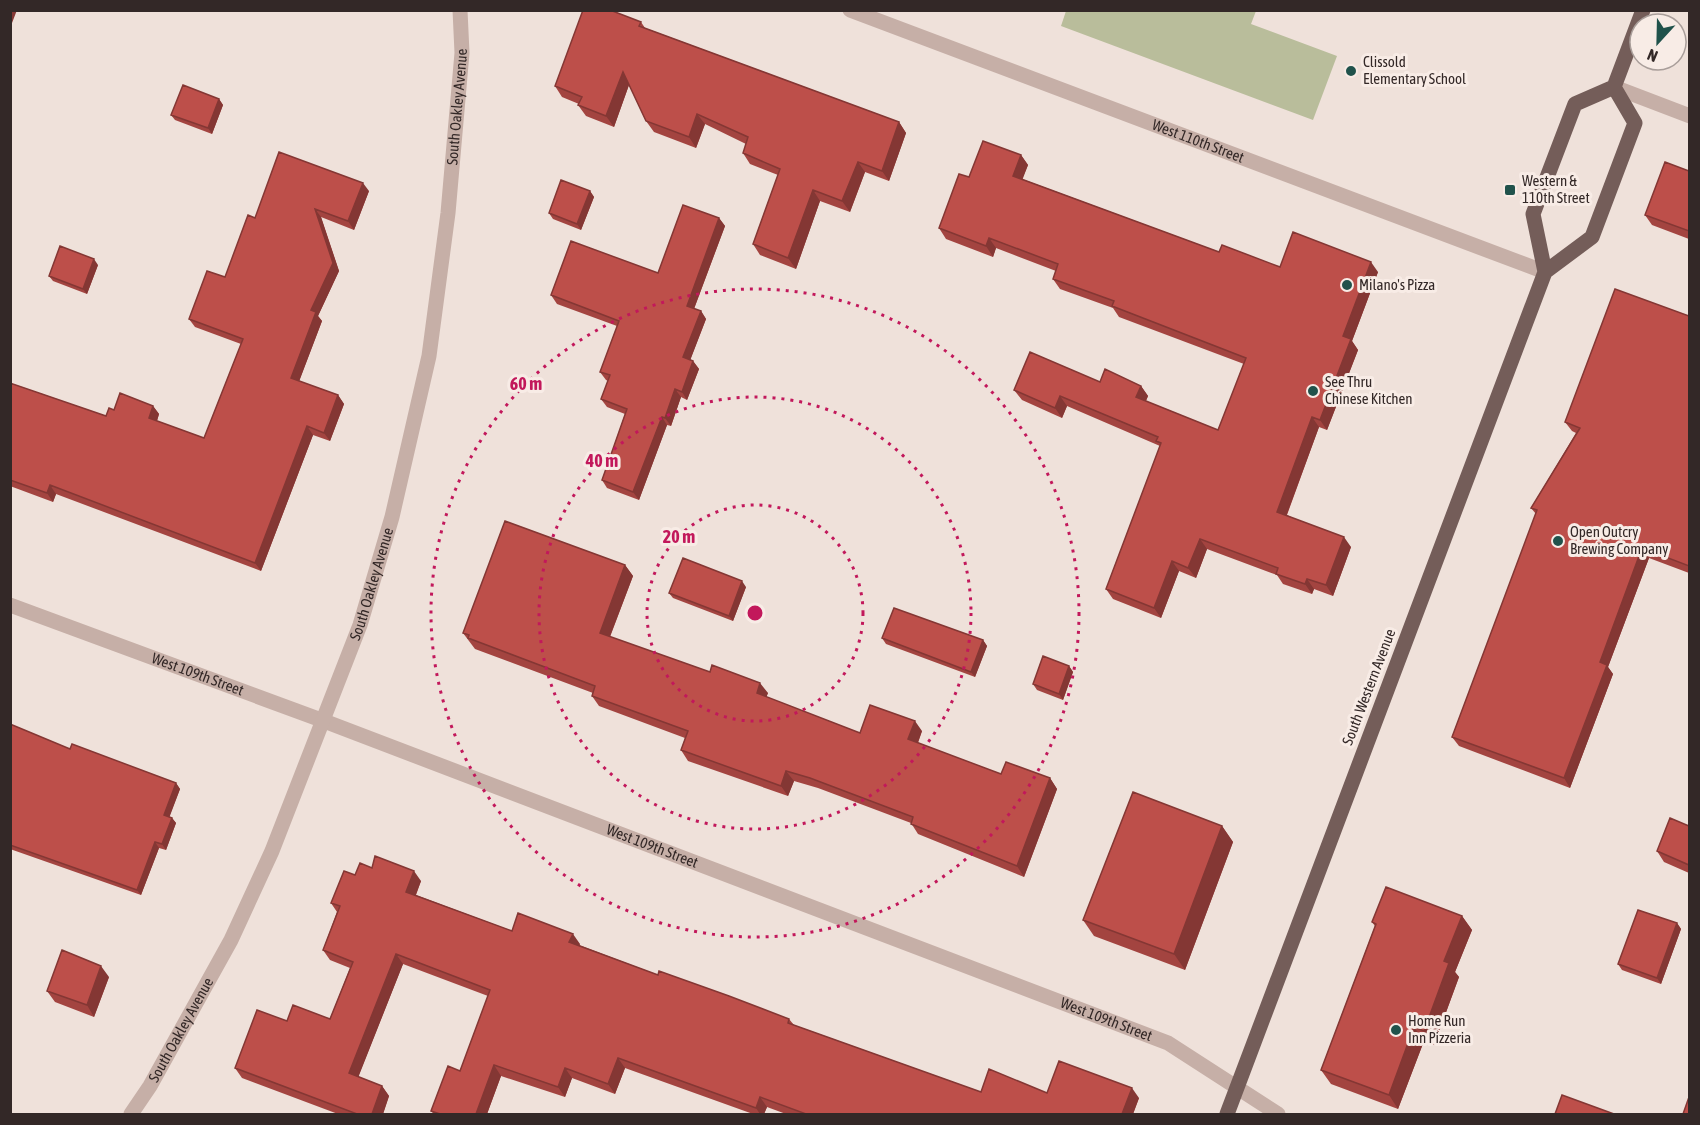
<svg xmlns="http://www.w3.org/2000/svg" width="1700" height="1125" font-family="'Asap Condensed',sans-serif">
  <rect width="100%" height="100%" fill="#efe1da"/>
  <path fill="#b9bd9b" d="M1066 11H1256L1251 24 1337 56 1313 120 1061 26Z"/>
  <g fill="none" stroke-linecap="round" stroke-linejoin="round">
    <g stroke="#c6afa7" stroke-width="15">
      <path id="s1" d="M850 10 1545 272"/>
      <path d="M1614 87 1690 116"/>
      <path id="s2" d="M10 605 324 721 1168 1043 1278 1114"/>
      <path id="s3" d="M131 1114 150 1086 231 940 272 851 360 625 392 517 429 356 448 213 462 53 460 10"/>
    </g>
    <path stroke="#745d59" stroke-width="15" d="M1545 272 1592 237 1635 123 1614 87
      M1227 1114 1545 272 1533 214 1575 104 1614 87 1643 10"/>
  </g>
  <path fill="#a34440" d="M641 22 645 28 899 122 906 133 889 181 865 172 850 212 820 201 796 269 760 255 753 244 778 175 750 164 743 153 746 144 705 124 696 148 654 132 646 121 629 85 614 127 586 116 578 105 579 104 562 97 555 86Z
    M219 99 223 105 212 134 175 120 171 115Z
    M1021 155 1028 165 1022 179 1219 252 1280 267 1378 272 1352 341 1358 350 1327 430 1319 427 1287 515 1351 547 1333 596 1314 589 1312 594 1283 584 1277 575 1207 549 1196 578 1179 571 1161 618 1113 599 1106 589 1160 446 1067 406 1062 418 1022 400 1014 390 1100 382 1141 386 1148 396 1146 401 1218 430 1244 364 1119 317 1113 308 1060 289 1053 279 1056 271 996 248 993 257 946 239 939 228 969 177Z
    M1689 171V239L1652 225 1645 215Z
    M369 191 354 230 321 217 339 271 318 316 322 321 299 381 338 395 344 404 330 441 313 435 261 571 56 494 53 502 10 486V383L106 416 114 410 153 406 159 414 157 421 204 438 241 344 195 327 189 319 225 277 255 218Z
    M590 191 594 197 581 230 553 219 549 213Z
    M719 218 725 226 694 309 701 311 706 319 690 360 693 361 699 369 687 400 681 397 671 426 667 425 639 500 607 488 602 480 625 414 607 407 601 399 608 381 606 380 600 372 617 326 557 304 551 295 658 273Z
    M98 265 87 294 53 281 49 276Z
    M1689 316V573L1649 558 1608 667 1613 674 1570 788 1459 746 1452 737 1536 514 1531 508 1576 433 1572 431 1565 422Z
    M625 565 633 576 610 637 768 693 766 697 860 733 922 731 918 743 1001 774 1050 778 1057 789 1024 877 918 834 911 823 818 788 794 781 788 796 688 761 681 750 685 738 599 706 592 696 593 693 475 649 463 633Z
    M746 587 733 621 673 598 669 593Z
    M882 638 983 640 987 646 975 677 886 644Z
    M1069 666 1073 672 1063 700 1037 690 1033 684Z
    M10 724 70 749 176 783 180 789 169 817 172 818 176 823 166 850 159 848 141 895 10 849Z
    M1222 826 1233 842 1185 970 1094 936 1083 920Z
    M1689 826V873L1664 862 1657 851Z
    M372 868 421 881 416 895 512 931 580 944 579 945 658 975 789 1019 794 1025 981 1092 1047 1093 1139 1098 1133 1114H786L767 1107 764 1114H753L625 1068 615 1094 572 1078 565 1097 501 1076 487 1114H434L431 1111 460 1071 488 996 403 964 358 1077 382 1086 389 1096 383 1114H338L242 1078 235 1068 287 1021 330 1019 350 968 330 960 323 950 337 912 331 903 355 875Z
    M1462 916 1472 930 1455 972 1459 977 1434 1045 1424 1041 1398 1109 1331 1084 1321 1070 1375 926 1372 922Z
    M1677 923 1681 929 1661 984 1622 970 1618 964Z
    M109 977 94 1017 55 1002 47 991Z"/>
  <path fill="#843734" d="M10 10H17L12 23 10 20Z
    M623 72 630 82 614 127 606 116Z
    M219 99 223 105 212 134 208 128Z
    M697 114 705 124 696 148 689 137Z
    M899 122 906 133 889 181 882 171Z
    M1021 155 1028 165 1020 186 1013 176Z
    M858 162 865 172 850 212 842 201Z
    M363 183 369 191 354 230 348 221Z
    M813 190 820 201 796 269 788 258Z
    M590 191 594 197 581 230 577 224Z
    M315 209 321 217 339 271 318 316 322 321 297 387 291 378 311 310Z
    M719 218 725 226 692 314 687 306Z
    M989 238 996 248 993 257 986 246Z
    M94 259 98 265 87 294 83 289Z
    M1371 262 1378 272 1352 341 1358 350 1327 430 1320 420 1343 336Z
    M701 311 706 319 688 366 683 357Z
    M693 361 699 369 687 400 682 392Z
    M1141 386 1148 396 1143 407 1136 397Z
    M675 389 681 397 671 426 665 418Z
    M338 395 344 404 330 441 324 433Z
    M1060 396 1067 406 1062 418 1055 408Z
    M153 406 159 414 155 427 149 418Z
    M662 417 667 425 639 500 633 492Z
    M1312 417 1319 427 1284 522 1277 512Z
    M307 426 313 435 261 571 255 563Z
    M50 485 56 494 53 502 47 493Z
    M1344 537 1351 547 1333 596 1326 585Z
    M1200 539 1207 549 1196 578 1188 568Z
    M1642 548 1649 558 1608 667 1613 674 1570 788 1564 778 1600 662Z
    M1172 561 1179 571 1161 618 1154 608Z
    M625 565 633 576 607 644 600 633Z
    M1307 579 1314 589 1312 594 1305 584Z
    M742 581 746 587 733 621 729 616Z
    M983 640 987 646 975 677 971 672Z
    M1069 666 1073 672 1063 700 1059 694Z
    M760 683 768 693 764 703 757 693Z
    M915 721 922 731 915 750 908 739Z
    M786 771 794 781 788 796 781 786Z
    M1050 778 1057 789 1024 877 1017 866Z
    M176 783 180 789 168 821 164 815Z
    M172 818 176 823 166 850 162 844Z
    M1222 826 1233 842 1185 970 1174 954Z
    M155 842 159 848 141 895 137 890Z
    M414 871 421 881 413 902 406 892Z
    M1462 916 1472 930 1455 972 1459 977 1434 1045 1424 1031 1444 961Z
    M1677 923 1681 929 1661 984 1657 978Z
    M573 934 580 944 577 952 569 942Z
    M396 954 403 964 356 1083 349 1073Z
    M101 966 109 977 94 1017 87 1005Z
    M1414 1027 1424 1041 1398 1109 1389 1095Z
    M618 1058 625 1068 615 1094 608 1084Z
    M494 1065 501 1076 487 1114H476Z
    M565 1068 572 1078 565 1097 558 1087Z
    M382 1086 389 1096 383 1114H372Z
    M1132 1088 1139 1098 1133 1114H1122Z
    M760 1097 767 1107 764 1114H760L756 1108Z"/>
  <path fill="#bd4f4a" stroke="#843734" stroke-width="1.5" d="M583 10H610L641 22 639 26 899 122 882 171 858 162 842 201 813 190 788 258 753 244 780 169 743 153 748 137 697 114 689 137 646 121 623 72 606 116 578 105 582 97 555 86Z
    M183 85 219 99 208 128 171 115Z
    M983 141 1021 155 1013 176 1219 252 1222 245 1280 267 1293 232 1371 262 1343 336 1351 339 1320 420 1312 417 1277 512 1344 537 1326 585 1307 579 1305 584 1276 574 1278 568 1200 539 1188 568 1172 561 1154 608 1106 589 1161 443 1156 441 1158 437 1060 396 1055 408 1014 390 1030 352 1100 382 1105 369 1141 386 1136 397 1218 430 1246 358 1112 306 1114 301 1053 279 1058 264 989 238 986 246 939 228 959 174 969 177Z
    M279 152 363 183 348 221 315 209 333 263 311 310 316 312 291 378 338 395 324 433 307 426 255 563 50 485 47 493 10 480V383L106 416 109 408 114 410 120 393 153 406 149 418 204 438 243 339 189 319 207 271 225 277 248 215 255 218Z
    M1665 162 1689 171V231L1645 215Z
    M561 180 590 191 577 224 549 213Z
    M683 205 719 218 687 306 701 311 683 357 693 361 682 392 675 389 665 418 662 417 633 492 602 480 627 409 601 399 610 375 600 372 619 321 551 295 571 241 658 273Z
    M60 246 94 259 83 289 49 276Z
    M1615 289 1689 316V566L1642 548 1600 662 1607 665 1564 778 1452 737 1537 510 1531 508 1580 428 1565 422Z
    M505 521 625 565 600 633 710 672 712 665 760 683 757 693 860 733 870 705 915 721 908 739 1001 774 1006 762 1050 778 1017 866 911 824 913 817 810 778 786 771 781 786 681 750 688 731 592 696 595 686 468 638 469 635 463 633Z
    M683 558 742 581 729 616 669 593Z
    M894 608 983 640 971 672 882 638Z
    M1043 656 1069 666 1059 694 1033 684Z
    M10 724 70 749 72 744 176 783 164 815 172 818 162 844 155 842 137 890 10 845Z
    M1133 792 1222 826 1174 954 1083 920Z
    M1670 818 1689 826V865L1657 851Z
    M375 856 414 871 406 892 512 931 518 913 573 934 569 942 658 975 659 971 729 996 789 1019 788 1023 981 1092 989 1069 1047 1093 1059 1061 1132 1088 1122 1114H806L760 1097 756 1108 618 1058 608 1084 565 1068 558 1087 494 1065 476 1114H440L431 1111 448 1066 460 1071 490 990 396 954 349 1073 382 1086 372 1114H357L235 1068 257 1010 287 1021 293 1005 330 1019 353 962 323 950 340 906 331 903 344 871 355 875 360 863 372 868Z
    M1386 887 1462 916 1444 961 1449 963 1424 1031 1414 1027 1389 1095 1321 1070 1376 924 1372 922Z
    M1638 910 1677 923 1657 978 1618 964Z
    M62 950 101 966 87 1005 47 991Z
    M1562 1095 1614 1114H1555Z
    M1689 1097V1114H1683Z"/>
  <g fill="none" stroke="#c2185b" stroke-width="3" stroke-dasharray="3 6">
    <circle cx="755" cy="613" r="108"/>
    <circle cx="755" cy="613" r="216"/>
    <circle cx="755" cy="613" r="324"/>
  </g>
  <g fill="#20524b" stroke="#f8ece6" stroke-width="2">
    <circle cx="1351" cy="71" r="6"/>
    <rect x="1504" y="184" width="12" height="12" rx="3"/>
    <circle cx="1347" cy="285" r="6"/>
    <circle cx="1313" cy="391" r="6"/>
    <circle cx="1558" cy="541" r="6"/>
    <circle cx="1396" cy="1030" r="6"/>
  </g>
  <g text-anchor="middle" stroke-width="6" stroke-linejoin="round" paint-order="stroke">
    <g font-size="15" fill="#332827" stroke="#f8ece6" text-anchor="start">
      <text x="1363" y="67">Clissold<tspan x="1363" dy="17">Elementary School</tspan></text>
      <text x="1522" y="186">Western &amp;<tspan x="1522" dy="17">110th Street</tspan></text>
      <text x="1359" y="290">Milano's Pizza</text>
      <text x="1325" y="387">See Thru<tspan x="1325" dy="17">Chinese Kitchen</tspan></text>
      <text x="1570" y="537">Open Outcry<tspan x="1570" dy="17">Brewing Company</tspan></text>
      <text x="1408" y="1026">Home Run<tspan x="1408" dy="17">Inn Pizzeria</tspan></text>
    </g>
    <g font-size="15" fill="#332827" stroke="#f8ece6">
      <text dy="5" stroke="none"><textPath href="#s3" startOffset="1070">South Oakley Avenue</textPath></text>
      <text dy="5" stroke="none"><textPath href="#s1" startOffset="372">West 110th Street</textPath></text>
      <text dy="5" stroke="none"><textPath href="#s3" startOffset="584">South Oakley Avenue</textPath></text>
      <text dy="5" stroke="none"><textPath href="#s2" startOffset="200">West 109th Street</textPath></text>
      <text transform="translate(1369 687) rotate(-69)" y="5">South Western Avenue</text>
      <text dy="5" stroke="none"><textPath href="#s2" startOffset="686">West 109th Street</textPath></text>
      <text dy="5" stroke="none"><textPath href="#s2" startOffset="1172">West 109th Street</textPath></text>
      <text dy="5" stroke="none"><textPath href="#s3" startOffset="98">South Oakley Avenue</textPath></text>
    </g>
  </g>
  <circle cx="755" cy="613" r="9" fill="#c2185b" stroke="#f8ece6" stroke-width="3"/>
  <g font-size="18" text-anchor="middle" font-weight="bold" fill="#c2185b" stroke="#f8ece6" stroke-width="6" stroke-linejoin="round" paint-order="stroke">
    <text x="526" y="390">60 m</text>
    <text x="602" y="467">40 m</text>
    <text x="679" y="543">20 m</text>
  </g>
  <rect width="1700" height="1125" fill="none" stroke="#332827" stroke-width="24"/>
  <g transform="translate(1658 42) rotate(202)"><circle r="28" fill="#f8ece6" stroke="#a99e9a" stroke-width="1.5"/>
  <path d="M0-4.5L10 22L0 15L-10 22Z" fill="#20524b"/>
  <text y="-9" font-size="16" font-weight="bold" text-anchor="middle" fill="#332827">N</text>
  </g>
</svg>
